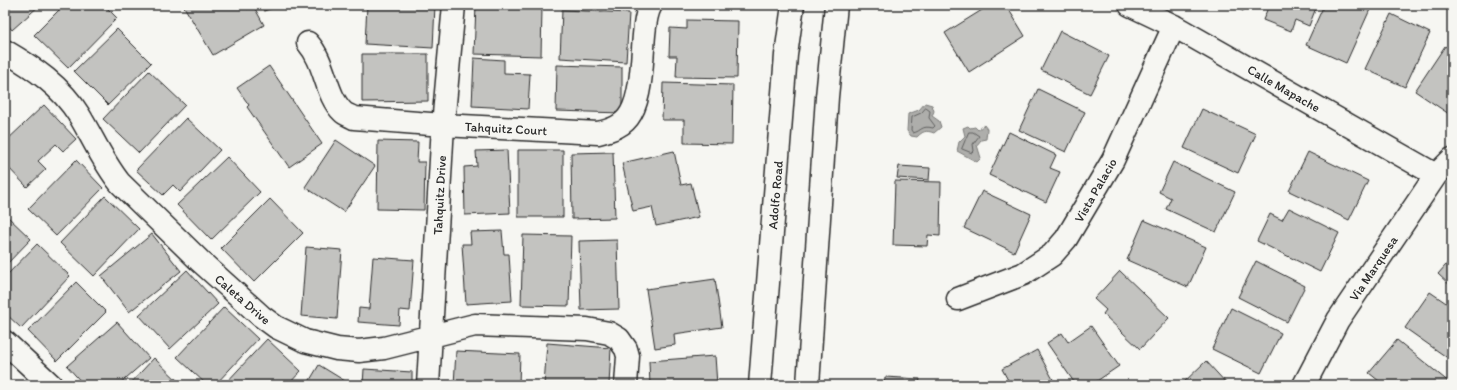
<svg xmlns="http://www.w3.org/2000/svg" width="1457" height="390" font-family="Itim,sans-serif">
  <rect width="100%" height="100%" fill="#f6f6f2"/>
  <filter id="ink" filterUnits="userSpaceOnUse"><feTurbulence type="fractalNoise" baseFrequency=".025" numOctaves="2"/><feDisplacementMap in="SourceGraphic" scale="8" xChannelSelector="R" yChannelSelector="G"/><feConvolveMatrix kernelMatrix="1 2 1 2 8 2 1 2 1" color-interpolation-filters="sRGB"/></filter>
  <g filter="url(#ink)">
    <path fill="#aeaeab" stroke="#7a7a78" d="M925 103 932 105 934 111 932 116 939 121 941 127 934 133C926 130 923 131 917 137L911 136 907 131 908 114 919 110Z
      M984 125 987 129 986 139 981 140 977 145 981 158 977 162 957 151 959 142 965 136 963 128 968 126 970 128 975 127 978 130Z"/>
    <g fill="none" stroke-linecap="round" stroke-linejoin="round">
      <path stroke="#5f5f5e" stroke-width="1" d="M926 108 930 111 929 118 935 126 933 128C921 125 922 131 913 133L911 130 912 117 921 113Z
        M969 132H973L979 136 973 144 974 151 972 153 962 149Z"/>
    </g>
    <path fill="#c3c3c0" stroke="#2b2b2b" d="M5 5H40L12 30 5 22Z
      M64 5H104L117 18 68 68 34 35Z
      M183 5H245L247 9 253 5 264 25 213 55Z
      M262 5H281L264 11Z
      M367 5H435L433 48 365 44Z
      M990 5H1006L1025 36 969 72 945 33Z
      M1230 5H1246L1243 11Z
      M1269 5H1317L1309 26 1295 20 1291 31 1263 20Z
      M1324 5H1372L1346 63 1306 45Z
      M476 6 542 8 541 56 474 54Z
      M562 10 629 13 626 62 560 58Z
      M1391 14 1430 33 1405 87 1365 69Z
      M687 20 738 21 737 78 676 77 677 56H669L670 28 687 29Z
      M117 29 151 63 108 105 74 71Z
      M1060 31 1109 56 1090 94 1041 70Z
      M1445 46 1452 51V109L1449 114 1415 91Z
      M362 54H428V101L362 102Z
      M474 58 504 60V73L530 74 528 109 472 106Z
      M557 65 622 67V113L556 111Z
      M269 66 322 144 289 167 247 107 249 105 237 88Z
      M149 71 185 105 139 153 103 119Z
      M663 83 733 85 732 144 684 143V120H662Z
      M1038 89 1085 112 1066 152 1019 130Z
      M44 105 76 139 63 151 56 144 38 161 46 169 27 187 5 164V142Z
      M1202 109 1256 134 1238 173 1184 148Z
      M186 118 220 150 180 192 173 185 163 195 136 170Z
      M1009 132 1056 155 1050 168 1060 172 1046 202 989 175Z
      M336 140 375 166 344 212 305 187Z
      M378 141 418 142 417 162H425L424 210 377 209Z
      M507 150 510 213 465 215 464 167 477 166 476 151Z
      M518 150H563V217H518Z
      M674 151 681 185 691 183 699 217 656 226 652 207 633 211 622 163Z
      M613 152 615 218 572 219 571 153Z
      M1308 152 1368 181 1349 220 1289 191Z
      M227 157 260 192 211 240 177 205Z
      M76 160 103 188 56 236 28 209Z
      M1173 162 1235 192 1216 232 1166 209 1171 198 1159 192Z
      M899 166 930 168 929 180 897 178Z
      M895 181 941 182 940 236 928 235 927 246 893 245Z
      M982 191 1031 214 1014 252 964 228Z
      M105 196 139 229 94 276 60 243Z
      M270 199 303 233 254 282 221 248Z
      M1289 208 1339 233 1320 272 1257 241 1270 214 1282 220Z
      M7 216 31 239 5 266V218Z
      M1144 220 1206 247 1188 287 1127 260Z
      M502 231 504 254H509L512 301 466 304 462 244H471L470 232Z
      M152 234 181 271 129 312 101 276Z
      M523 235 571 236 569 306 521 305Z
      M617 240 619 309 581 310 579 241Z
      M37 244 70 276 21 328 5 313V277Z
      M306 247 342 250 337 319 301 316Z
      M373 257 414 260 410 311 400 310 399 325 358 322 359 308 369 309Z
      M1452 258V287L1438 274Z
      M1256 261 1305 286 1287 322 1238 297Z
      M187 270 218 304 170 349 139 315Z
      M1120 271 1169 318 1140 349 1103 314 1106 310 1094 299Z
      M715 279 722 327 674 334 675 345 655 348 646 289Z
      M76 282 106 312 57 361 28 331Z
      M1430 292 1452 307V361L1405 328Z
      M224 307 258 339 215 385H207L177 357Z
      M1231 308 1281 333 1261 373 1212 349Z
      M117 322 149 358 118 385H84L67 366Z
      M1091 326 1119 366 1091 385H1076L1047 343 1062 333 1068 342Z
      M267 339 301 371 288 385H224Z
      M1397 340 1450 383 1448 385H1384L1369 373Z
      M547 343 611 348 609 385H544Z
      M1037 350 1056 385H1004L1009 382 1002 369Z
      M456 351 520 354 519 385H454Z
      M715 356 717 385H650L649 361Z
      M154 358 182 385H129Z
      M1206 361 1228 385H1181Z
      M319 365 345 381 343 385H307Z
      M364 369 412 372V385H363Z
      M885 377 920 379 919 385H884Z"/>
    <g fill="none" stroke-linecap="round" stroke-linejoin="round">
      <g stroke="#2b2b2b" stroke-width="25">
        <path id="minor" d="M1130 5 1174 26 1436 175
          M308 43C326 63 325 95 343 112 346 115 351 116 354 118L443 125 598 133C611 130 624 126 631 113 642 94 642 57 644 35 645 25 646 13 651 5
          M5 51C34 68 61 86 79 115 93 138 103 162 120 183L200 261 261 316 276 327 305 341 337 349 359 351 384 348 475 325 587 329 609 333 619 339 626 349 628 356 626 385
          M958 299 1023 274 1052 255 1066 239 1113 160 1174 26
          M5 342 51 385
          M428 385 443 125 454 5
          M1304 385 1338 320 1436 175 1452 159"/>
      </g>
      <g stroke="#2b2b2b" stroke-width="25">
        <path id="secondary" d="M760 385 786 55 793 5
          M808 385 827 97 836 5"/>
      </g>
      <use href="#minor" stroke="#f6f6f2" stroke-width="22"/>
      <use href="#secondary" stroke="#f6f6f2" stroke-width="22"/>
    </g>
  </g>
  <g text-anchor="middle" stroke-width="3" stroke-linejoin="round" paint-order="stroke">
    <g font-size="13" fill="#2b2b2b" stroke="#f6f6f2">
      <text transform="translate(1284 88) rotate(30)" y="5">Calle Mapache</text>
      <text transform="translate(506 128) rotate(3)" y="5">Tahquitz Court</text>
      <text transform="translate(1095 190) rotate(-60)" y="5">Vista Palacio</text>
      <text transform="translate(439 195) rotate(-87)" y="5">Tahquitz Drive</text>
      <text transform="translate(775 195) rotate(-85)" y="5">Adolfo Road</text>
      <text transform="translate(1373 268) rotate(-56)" y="5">Via Marquesa</text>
      <text transform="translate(243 299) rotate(41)" y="5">Caleta Drive</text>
    </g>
  </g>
  <rect width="1457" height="390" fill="none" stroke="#f6f6f2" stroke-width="20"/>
  <rect x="10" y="10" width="1437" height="370" fill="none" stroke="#2b2b2b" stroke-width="1.5" filter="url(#ink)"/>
</svg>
